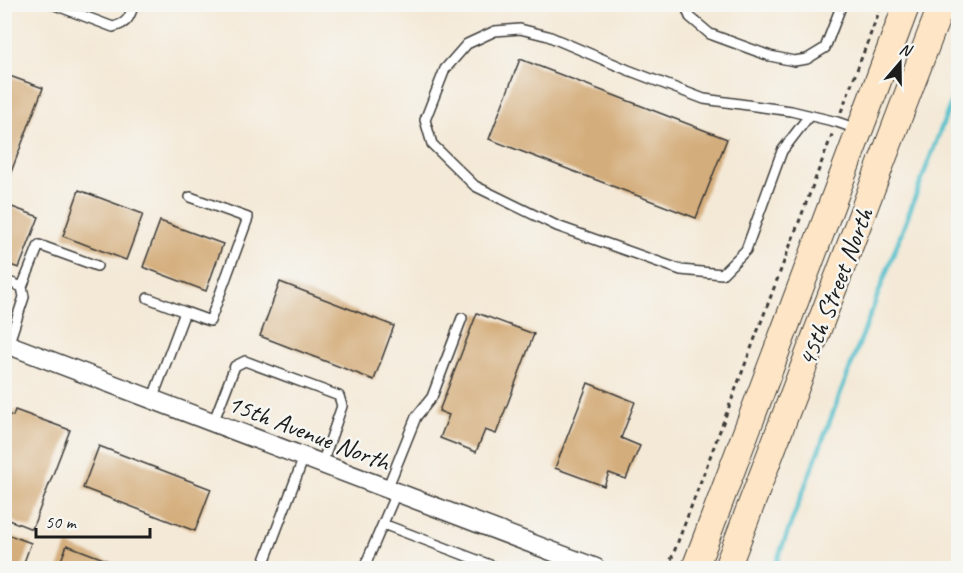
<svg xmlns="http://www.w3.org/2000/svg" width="963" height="573" font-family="Caveat,sans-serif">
  <rect width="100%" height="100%" fill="#f6f6f2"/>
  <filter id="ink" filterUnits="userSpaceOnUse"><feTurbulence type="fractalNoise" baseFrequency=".0167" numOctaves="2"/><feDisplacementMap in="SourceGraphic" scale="12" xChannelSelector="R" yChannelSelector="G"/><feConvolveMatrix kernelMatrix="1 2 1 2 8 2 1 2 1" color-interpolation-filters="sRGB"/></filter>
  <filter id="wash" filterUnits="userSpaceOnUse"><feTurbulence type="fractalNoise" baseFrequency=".008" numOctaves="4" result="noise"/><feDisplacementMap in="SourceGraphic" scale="24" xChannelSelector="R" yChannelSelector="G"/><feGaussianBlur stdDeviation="1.35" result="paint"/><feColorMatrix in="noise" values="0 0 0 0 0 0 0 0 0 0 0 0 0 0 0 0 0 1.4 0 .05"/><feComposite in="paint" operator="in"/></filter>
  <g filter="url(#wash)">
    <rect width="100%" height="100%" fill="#f4e9d7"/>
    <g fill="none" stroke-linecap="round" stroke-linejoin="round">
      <path stroke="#53c0cc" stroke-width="4.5" d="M774 568 958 84"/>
    </g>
    <g id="blocks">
      <path fill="#d4ad7b" d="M520 59 727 139 696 218 489 139Z
        M4 74 43 88 5 188H4Z
        M79 190 143 214 126 260 63 236Z
        M4 204 39 217 19 268 4 263Z
        M160 221 223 244 206 291 143 267Z
        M280 282 394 326 374 380 260 336Z
        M477 313 534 334 496 434 485 430 476 452 440 438 449 415 439 411Z
        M588 383 635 402 621 438 640 446 626 479 609 473 604 486 555 468Z
        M15 410 70 430 32 529 4 518V413L13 416Z
        M99 446 211 489 195 531 83 488Z
        M4 533 31 543 22 568H4Z
        M67 545 127 568H58Z"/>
    </g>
  </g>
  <g filter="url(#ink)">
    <use href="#blocks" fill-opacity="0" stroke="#3c3b38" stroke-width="1.5"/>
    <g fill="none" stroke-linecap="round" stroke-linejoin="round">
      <g stroke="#3c3b38" stroke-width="12">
        <path id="lane" d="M52 4 113 27C128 23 129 18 134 4
          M685 4 690 17 710 34 770 56 794 61 807 59 825 48 842 4
          M809 116 782 151 746 250 722 274 681 270 557 226 475 186 432 144 425 120 445 69 467 44 495 31 520 29 548 36 628 70 704 99 791 111 837 122 857 129
          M4 280 22 287 24 297 8 345
          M22 287 39 245 97 266
          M148 298 185 312
          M152 400 185 312 210 321 248 218 190 197
          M213 423 235 366 245 361 339 396 342 406 322 464
          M387 489 416 417 432 397 462 318
          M383 524 498 568
          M262 568 304 457
          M364 568 396 493"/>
      </g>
      <g stroke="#3c3b38" stroke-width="21">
        <path id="street" d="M4 343 596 568"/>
      </g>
      <g stroke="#3c3b38" stroke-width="28">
        <path id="secondary" d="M695 568 907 4
          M727 568 942 4"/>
      </g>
      <path stroke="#3c3b38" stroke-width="3" stroke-dasharray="4.5 4.5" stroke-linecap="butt" d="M841 112 882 4
        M668 568 833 132"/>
      <use href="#lane" stroke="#fff" stroke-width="9"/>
      <use href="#street" stroke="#fff" stroke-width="18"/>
      <use href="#secondary" stroke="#fde5c5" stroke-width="26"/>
    </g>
  </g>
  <g text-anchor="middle" stroke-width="5" stroke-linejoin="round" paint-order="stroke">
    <g font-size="26" fill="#1c1c1c" stroke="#f6f6f2">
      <text transform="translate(835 287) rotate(-69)" y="9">45th Street North</text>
      <text transform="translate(309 432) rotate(21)" y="9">15th Avenue North</text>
    </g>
  </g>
  <rect width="963" height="573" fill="none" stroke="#f6f6f2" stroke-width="24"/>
  <g transform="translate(900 63) rotate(20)" stroke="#f6f6f2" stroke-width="4.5" paint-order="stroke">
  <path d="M0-4.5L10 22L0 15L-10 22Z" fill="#1c1c1c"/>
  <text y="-9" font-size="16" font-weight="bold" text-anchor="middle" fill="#1c1c1c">N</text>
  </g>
  <path d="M36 528v9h114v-9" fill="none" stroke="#1c1c1c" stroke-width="3"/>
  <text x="45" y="528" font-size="18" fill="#1c1c1c" stroke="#f6f6f2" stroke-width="4.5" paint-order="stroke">50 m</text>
</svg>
